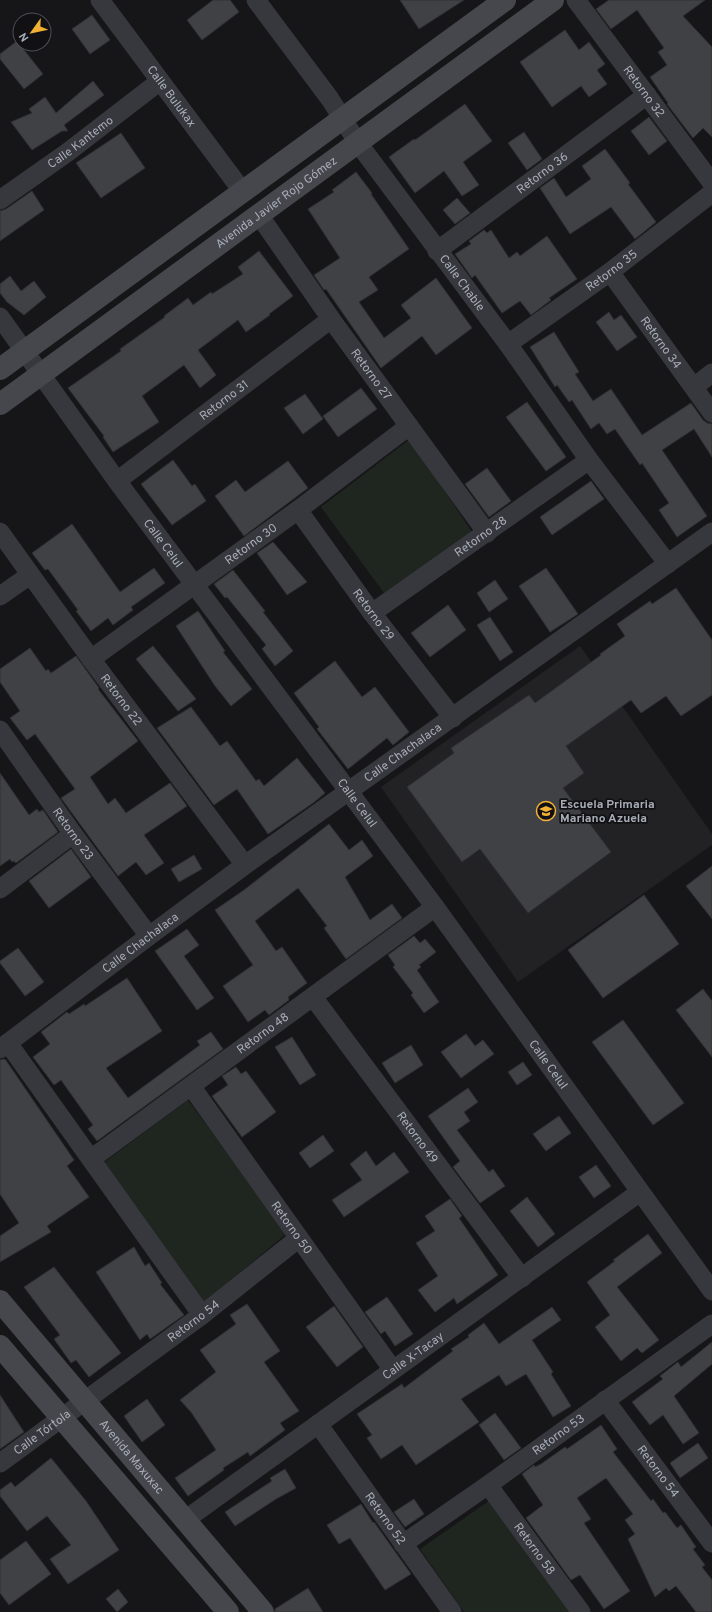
<svg xmlns="http://www.w3.org/2000/svg" width="712" height="1612" font-family="Overpass,sans-serif">
  <rect width="100%" height="100%" fill="#161618"/>
  <path fill="#222225" d="M580 646 712 834V845L518 982 381 787Z"/>
  <path fill="#1e261f" d="M410 439 472 532 384 593 321 507Z
    M188 1100 287 1233 203 1304 103 1163Z
    M496 1496 576 1612H464L420 1549Z"/>
  <path fill="#404145" stroke="#303034" d="M213 0H230L239 12 202 40 187 20Z
    M400 0H464L419 29Z
    M609 0H705L683 16 712 47V137L703 128 693 138 667 104 668 103 650 77 667 65 658 52 664 48 637 10 611 29 596 9Z
    M92 15 110 40 90 54 72 29Z
    M565 30 579 50 589 42 605 64 597 70 607 84 589 97 581 86 552 107 520 62Z
    M17 41 43 74 24 89 0 59V54Z
    M93 81 104 95 64 125 68 131H62L32 150 11 122 32 113 29 109 45 97 56 113Z
    M465 104 492 141 463 162 479 185 462 196 444 171 415 193 389 157 414 139 415 140Z
    M649 117 667 141 649 155 631 131Z
    M524 132 542 159 527 170 508 143Z
    M121 133 145 168 101 198 76 163Z
    M605 149 630 183 628 184 656 222 635 239 611 207 570 234 540 188 554 178 566 197 591 179 582 166Z
    M356 172 372 193 371 194 409 249 369 277 378 290 359 302 384 338 411 318 401 305 436 278 472 328 436 355 422 336 381 368 326 289 324 290 314 275 340 258 308 209 334 192 332 190Z
    M32 191 44 210 0 241V211L6 209Z
    M457 198 470 213 455 224 443 210Z
    M484 230 487 233 491 230 509 258 517 252 520 256 547 236 577 279 549 298 551 300 531 315 520 301 502 313 475 275 472 278 455 254 471 244 469 241Z
    M259 251 293 296 269 314 270 315 246 332 238 320 198 350 216 375 200 388 184 365 142 396 159 422 113 452 103 437 104 436 68 388 121 351 120 349 165 317 164 316 188 298 193 305 211 292 212 294 243 274 238 267Z
    M10 276 21 291 34 281 46 297 24 315 7 302 0 293V284Z
    M609 312 614 320 621 315 637 337 617 351 596 322Z
    M554 332 579 372 575 374 593 401 611 389 642 435 691 403 703 420 707 423 712 424V457L694 429 662 450 707 516 677 537 659 510 669 503 642 463 640 465 615 429 607 434 599 423 591 429 572 400 569 402 557 385 555 387 530 347Z
    M361 388 377 409 338 437 323 416Z
    M305 394 323 419 303 434 284 408Z
    M527 402 566 457 546 471 506 417Z
    M173 460 192 486 195 484 206 501 172 525 141 484Z
    M288 461 308 488 244 536 215 496 236 480 245 492Z
    M487 468 511 501 489 517 465 484Z
    M591 481 604 499 552 535 540 517Z
    M72 524 120 592 154 568 165 583 131 607 133 610 113 625 108 618 91 631 76 611 78 610 48 569 45 570 32 553Z
    M273 542 307 582 287 595 257 553Z
    M546 568 578 614 550 632 519 586Z
    M233 570 265 611 263 612 293 651 275 666 262 649 266 645 227 597 225 598 214 584Z
    M495 580 508 599 489 612 477 593Z
    M676 588 712 640V695L681 716 666 696 641 713 631 700 566 746 584 773 563 788 611 852 528 913 480 849 462 862 407 787 454 753 451 748 529 695 535 703 601 655 600 654 625 636 617 624 650 601 652 604Z
    M448 605 466 630 430 657 411 633Z
    M198 611 225 651 223 652 252 689 231 706 215 686 176 626Z
    M490 617 513 652 500 661 477 625Z
    M153 646 196 699 178 711 136 659Z
    M30 648 46 671 48 669 51 673 76 656 99 688 98 689 138 741 90 777 108 804 115 798 126 813 170 783 187 806 144 835 164 863 146 875 136 862 118 876 61 798 75 789 35 734 27 740 10 718 20 711 0 682V669Z
    M335 661 362 697 375 687 409 732 393 745 387 738 348 769 317 729 319 727 294 693Z
    M191 707 220 746 227 741 256 781 259 779 264 786 297 758 325 793 313 803 268 834 237 789 214 805 157 728Z
    M0 773 29 815 37 809 39 812 43 810 58 832 16 863 14 861 12 862 10 859 0 866Z
    M329 824 349 850 362 840 373 856 345 877 370 920 392 904 402 918 346 959 324 928 327 926 298 888 255 921 276 951 282 947 307 983 288 997 289 1000 269 1015 265 1010 248 1022 223 986 253 965 215 910 244 890Z
    M71 849 91 877 49 908 29 881Z
    M194 855 202 869 179 882 171 869Z
    M712 866V919L686 886Z
    M644 895 679 944 603 998 568 950Z
    M187 929 199 945 184 956 214 998 197 1010 155 951Z
    M414 936 420 943 425 939 436 952 419 965 421 967 417 970 439 1002 424 1013 411 995 413 993 393 967 395 965 388 955Z
    M18 948 44 982 25 996 0 963V961Z
    M127 978 162 1031 106 1068 128 1098 200 1045 197 1041 211 1032 223 1049 97 1141 88 1129 93 1125 61 1080 54 1085 33 1057 50 1044 41 1032 67 1012 69 1014 84 1004 85 1006Z
    M703 989 712 1001V1057L676 1010Z
    M623 1020 684 1103 653 1125 592 1042Z
    M466 1034 475 1046 483 1040 494 1054 461 1078 441 1052Z
    M292 1037 316 1075 300 1085 275 1047Z
    M411 1045 423 1065 395 1083 382 1063Z
    M5 1059 74 1160 67 1166 89 1197 47 1226 51 1232 0 1262V1236L19 1223 0 1194V1060Z
    M523 1062 532 1075 517 1085 508 1072Z
    M236 1067 241 1074 246 1071 276 1112 242 1137 212 1096 228 1085 222 1076Z
    M468 1088 478 1102 464 1112 470 1121 457 1130 489 1172 493 1169 505 1186 480 1203 453 1167 460 1161 428 1116Z
    M559 1116 571 1133 546 1151 533 1134Z
    M323 1135 334 1151 310 1168 299 1153Z
    M366 1151 376 1166 394 1152 409 1172 344 1217 332 1200 362 1180 350 1164Z
    M596 1165 611 1186 594 1198 579 1177Z
    M527 1197 555 1234 538 1247 510 1211Z
    M450 1199 462 1216 459 1218 498 1275 457 1304 454 1298 435 1312 418 1290 438 1276 416 1243 435 1231 425 1216Z
    M648 1234 662 1253 617 1287 659 1340 642 1353 637 1348 621 1361 595 1327 610 1315 587 1282 615 1261 613 1260Z
    M134 1247 145 1266 149 1263 162 1283 160 1284 184 1315 150 1339 147 1334 140 1340 96 1272Z
    M54 1267 121 1353 89 1377 76 1360 71 1363 54 1339 60 1335 24 1287Z
    M387 1297 413 1334 395 1346 385 1331 381 1334 365 1312Z
    M247 1304 280 1351 264 1362 299 1411 280 1423 285 1430 250 1456 248 1452 223 1468 224 1470 188 1496 175 1478 216 1450 191 1412 180 1400 216 1372 200 1350 236 1324 230 1315Z
    M334 1306 363 1347 337 1367 306 1327Z
    M552 1307 561 1320 532 1340 553 1372 551 1374 571 1406 553 1417 526 1374 506 1386 499 1375 461 1399 479 1422 416 1465 402 1445 381 1459 367 1438 372 1435 357 1414 402 1384 404 1388 453 1351 451 1349 469 1337 468 1335 484 1323 499 1344Z
    M712 1342V1364L674 1396 699 1433 683 1444 663 1415 650 1425 632 1402 663 1379 660 1376 674 1365 678 1362 681 1367Z
    M0 1395 24 1432 0 1449Z
    M147 1399 165 1425 142 1442 124 1416Z
    M495 1413 521 1448 504 1460 479 1425Z
    M601 1425 617 1449 613 1452 651 1501 653 1499 663 1513 665 1512 677 1528 681 1525 696 1547 693 1549 705 1565 702 1567 712 1580V1612H696L676 1586 669 1591 666 1588 655 1597 628 1539 635 1534 625 1520 633 1514 606 1478 577 1498 591 1519 584 1523 630 1591 604 1609 580 1575 571 1580 526 1518 543 1505 522 1474 534 1465 535 1467 541 1464 565 1447 567 1449Z
    M698 1443 708 1458 680 1478 670 1463Z
    M51 1458 86 1501 119 1550 68 1584 50 1559 71 1545 47 1516 27 1531 0 1496V1490L11 1482 15 1487Z
    M285 1469 296 1488 276 1499 235 1526 225 1512 272 1481 270 1478Z
    M414 1499 424 1514 405 1527 394 1512Z
    M361 1504 373 1523 374 1522 411 1574 385 1590 350 1538 339 1544 327 1525Z
    M26 1541 51 1574 9 1605 0 1593V1560Z
    M308 1588 323 1612H275V1609Z
    M118 1589 128 1602 117 1612 106 1599Z"/>
  <g fill="none" stroke-linecap="round" stroke-linejoin="round">
    <g stroke="#37383d" stroke-width="19">
      <path id="s1" d="M100 0 243 192"/>
      <path id="s2" d="M256 0 330 99 358 143 508 344 589 460 668 564"/>
      <path id="s3" d="M576 0 712 183"/>
      <path id="s4" d="M0 200 68 152 160 81"/>
      <path id="s5" d="M259 215 331 319 487 533"/>
      <path id="s6" d="M437 251 647 95"/>
      <path id="s7" d="M610 272 712 413"/>
      <path id="s8" d="M0 317 117 481 435 907 712 1291"/>
      <path id="s9" d="M508 344 610 272 712 193"/>
      <path d="M694 387 712 373"/>
      <path id="s10" d="M117 481 331 319"/>
      <path id="s11" d="M298 510 372 613 453 718"/>
      <path id="s12" d="M0 532 91 659 245 865"/>
      <path d="M0 596 30 575"/>
      <path id="s13" d="M372 613 589 460"/>
      <path id="s14" d="M91 659 298 510 409 426"/>
      <path id="s15" d="M0 730 73 834 149 936"/>
      <path d="M0 889 73 834"/>
      <path id="s16" d="M313 997 522 1278"/>
      <path d="M8 1043 202 1315"/>
      <path id="s17" d="M0 1049 149 936 245 865 712 532"/>
      <path id="s18" d="M191 1086 393 1370"/>
      <path id="s19" d="M91 1159 435 907"/>
      <path id="s20" d="M605 1400 712 1543"/>
      <path id="s21" d="M318 1424 452 1612"/>
      <path id="s22" d="M0 1463 202 1315 299 1238"/>
      <path id="s23" d="M488 1485 581 1612"/>
      <path id="s24" d="M185 1520 640 1192"/>
      <path id="s25" d="M403 1544 488 1485 712 1324"/>
    </g>
    <g stroke="#45474d" stroke-width="22">
      <path d="M0 369 505 0"/>
      <path id="s26" d="M0 404 553 0"/>
      <path id="s27" d="M0 1301 263 1612"/>
      <path d="M0 1346 228 1612"/>
    </g>
  </g>
  <defs>
    <g id="school-ring" transform="scale(1)"><circle r="9.5" fill="#111113" stroke="#f2b134" stroke-width="1.5"/><path d="M0-5L7-2L0 1L-7-2ZM-4 1L0 2.5L4 1V4Q0 6-4 4Z" fill="#f2b134"/></g>
  </defs>
  <g fill-rule="evenodd">
    <use href="#school-ring" x="546" y="811"/>
  </g>
  <g text-anchor="middle" stroke-width="3.5" stroke-linejoin="round" paint-order="stroke">
    <g font-size="12" fill="#a8adb8" stroke="#111113">
      <text dy="4" stroke="none"><textPath href="#s3" startOffset="114">Retorno 32</textPath></text>
      <text dy="4" stroke="none"><textPath href="#s1" startOffset="120">Calle Bulukax</textPath></text>
      <text dy="4" stroke="none"><textPath href="#s4" startOffset="99">Calle Kantemo</textPath></text>
      <text dy="4" stroke="none"><textPath href="#s6" startOffset="131">Retorno 36</textPath></text>
      <text dy="4" stroke="none"><textPath href="#s26" startOffset="342">Avenida Javier Rojo Gómez</textPath></text>
      <text dy="4" stroke="none"><textPath href="#s9" startOffset="127">Retorno 35</textPath></text>
      <text dy="4" stroke="none"><textPath href="#s2" startOffset="350">Calle Chable</textPath></text>
      <text dy="4" stroke="none"><textPath href="#s7" startOffset="87">Retorno 34</textPath></text>
      <text dy="4" stroke="none"><textPath href="#s5" startOffset="195">Retorno 27</textPath></text>
      <text dy="4" stroke="none"><textPath href="#s10" startOffset="134">Retorno 31</textPath></text>
      <text dy="4" stroke="none"><textPath href="#s13" startOffset="133">Retorno 28</textPath></text>
      <text dy="4" stroke="none"><textPath href="#s8" startOffset="279">Calle Celul</textPath></text>
      <text dy="4" stroke="none"><textPath href="#s14" startOffset="197">Retorno 30</textPath></text>
      <text dy="4" stroke="none"><textPath href="#s11" startOffset="129">Retorno 29</textPath></text>
      <text dy="4" stroke="none"><textPath href="#s12" startOffset="207">Retorno 22</textPath></text>
      <text dy="4" stroke="none"><textPath href="#s17" startOffset="500">Calle Chachalaca</textPath></text>
      <text dy="4" stroke="none"><textPath href="#s8" startOffset="603">Calle Celul</textPath></text>
      <text dy="4" stroke="none"><textPath href="#s15" startOffset="127">Retorno 23</textPath></text>
      <text dy="4" stroke="none"><textPath href="#s17" startOffset="176">Calle Chachalaca</textPath></text>
      <text dy="4" stroke="none"><textPath href="#s19" startOffset="213">Retorno 48</textPath></text>
      <text dy="4" stroke="none"><textPath href="#s8" startOffset="927">Calle Celul</textPath></text>
      <text dy="4" stroke="none"><textPath href="#s16" startOffset="175">Retorno 49</textPath></text>
      <text dy="4" stroke="none"><textPath href="#s18" startOffset="174">Retorno 50</textPath></text>
      <text dy="4" stroke="none"><textPath href="#s22" startOffset="240">Retorno 54</textPath></text>
      <text dy="4" stroke="none"><textPath href="#s24" startOffset="281">Calle X-Tacay</textPath></text>
      <text dy="4" stroke="none"><textPath href="#s22" startOffset="52">Calle Tórtola</textPath></text>
      <text dy="4" stroke="none"><textPath href="#s25" startOffset="190">Retorno 53</textPath></text>
      <text dy="4" stroke="none"><textPath href="#s27" startOffset="204">Avenida Maxuxac</textPath></text>
      <text dy="4" stroke="none"><textPath href="#s20" startOffset="89">Retorno 54</textPath></text>
      <text dy="4" stroke="none"><textPath href="#s21" startOffset="116">Retorno 52</textPath></text>
      <text dy="4" stroke="none"><textPath href="#s23" startOffset="79">Retorno 58</textPath></text>
    </g>
    <g font-size="12" font-weight="bold" fill="#a8adb8" stroke="#111113" text-anchor="start">
      <text x="560" y="808">Escuela Primaria<tspan x="560" dy="14">Mariano Azuela</tspan></text>
    </g>
  </g>
  <g transform="translate(32 32) rotate(237)"><circle r="19" fill="#111113" stroke="#4d4f55"/>
  <path d="M0-3L7 15L0 10L-7 15Z" fill="#f2b134"/>
  <text y="-6" font-size="11" font-weight="bold" text-anchor="middle" fill="#a8adb8">N</text>
  </g>
</svg>
